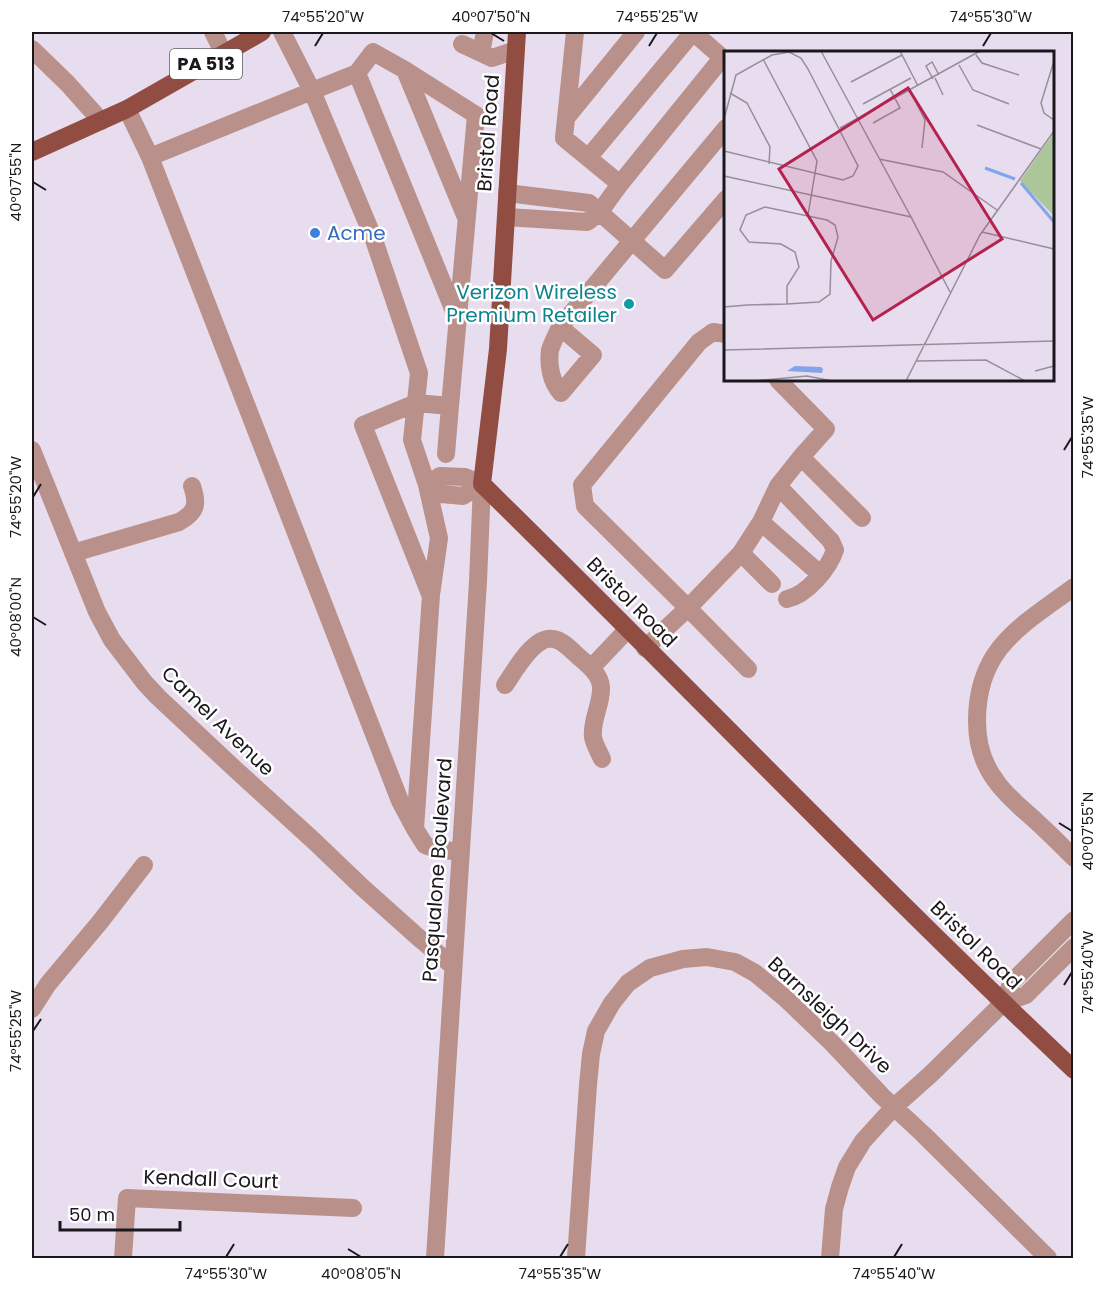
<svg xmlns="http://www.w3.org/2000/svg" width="1105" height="1290" font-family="Poppins,sans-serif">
  <rect width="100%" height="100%" fill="#e8ddef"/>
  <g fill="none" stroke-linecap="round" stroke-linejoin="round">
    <path stroke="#b9918a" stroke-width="18" d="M213 32 224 54
      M282 32 312 91 150 157 400 801 415 829
      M693 32 726 61
      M462 44 492 58 516 50
      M32 49 68 84 101 121
      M481 53 485 32
      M405 70 465 215
      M357 73 456 316
      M127 109 150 157
      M566 118 636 32
      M588 158 693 32
      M620 184 722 58
      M507 193 589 203 665 270 726 199
      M506 217 587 222 599 213 620 184 564 138 575 32
      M560 327 593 355 561 393C551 382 548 365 550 350 552 343 557 334 560 327L726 128
      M726 334 713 332 699 342 582 485 585 506 688 608 741 553 761 522
      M778 380 826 429 801 457 862 518
      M450 406 476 115 405 70 373 52 357 73 312 91 373 237 419 373 412 440 427 485 439 538 431 595 415 829 425 845 436 849 461 852
      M32 450 97 612 112 640 144 682 158 697 236 770 314 841 362 887 419 938 453 966
      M801 457 778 486 761 522 820 574
      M427 485 441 494 463 496 482 484
      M427 485 440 476 465 477 482 484
      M778 486 831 541 835 550C829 568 807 595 787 599
      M73 553 179 522C197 512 198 504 192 486
      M741 553 772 584
      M1074 587C1021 626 977 648 977 721 977 742 983 764 996 781 1007 797 1023 809 1038 823 1050 834 1062 846 1074 858
      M430 594 363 425 416 403 450 406 446 454
      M645 648 688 608 748 669
      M591 668 628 629
      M505 685C514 672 534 635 553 639 563 640 572 651 579 657 588 665 600 674 601 687 602 704 591 720 593 737 594 744 599 752 602 759
      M1003 1003 1026 995 1074 947
      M32 1009 48 984 100 922 144 865
      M123 1258 127 1198 353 1208
      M435 1258 478 582 482 484
      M576 1258 588 1085 591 1054 596 1031 612 1003 628 983 650 968 683 959 707 957 735 962 755 973 785 998 832 1043 882 1096 923 1134 1048 1258
      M830 1258 834 1209 840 1187 847 1167 863 1141 894 1107 931 1074 1003 1003 1012 982 1074 920"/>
    <path stroke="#914d42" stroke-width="18" d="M517 32 498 349 482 484C680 678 872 879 1074 1070
      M32 152 127 109 262 32"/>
  </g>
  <path fill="none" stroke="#1a171d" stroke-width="2" d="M491 33 504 41M315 46 323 33M649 46 657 33M983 46 991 33M33 182 46 190M1064 450 1072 437M33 497 41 484M33 617 46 625M1059 823 1072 831M1064 985 1072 972M33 1031 41 1019M348 1249 361 1257M226 1257 234 1244M560 1257 568 1244M894 1257 902 1244"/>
  <circle fill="#3f7fe0" stroke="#fff" stroke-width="2" cx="315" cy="233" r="6"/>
  <circle fill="#0f9aa8" stroke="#fff" stroke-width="2" cx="629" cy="304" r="6"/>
  <g text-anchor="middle" stroke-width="5" stroke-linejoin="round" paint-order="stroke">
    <rect fill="#fff" stroke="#5f5d61" stroke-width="1.5" x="170" y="49" width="72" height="30" rx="4.5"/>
    <g font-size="18" font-weight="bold" fill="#1a171d">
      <text x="206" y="70">PA 513</text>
    </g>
    <g font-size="20" fill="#1a171d" stroke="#fff">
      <text transform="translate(488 133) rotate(-86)" y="7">Bristol Road</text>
      <text transform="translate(632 602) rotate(45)" y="7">Bristol Road</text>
      <text transform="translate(218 721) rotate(44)" y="7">Camel Avenue</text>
      <text transform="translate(437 870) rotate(-86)" y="7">Pasqualone Boulevard</text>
      <text transform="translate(976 945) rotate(44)" y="7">Bristol Road</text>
      <text transform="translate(830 1015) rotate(43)" y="7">Barnsleigh Drive</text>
      <text transform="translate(211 1179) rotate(2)" y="7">Kendall Court</text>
    </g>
    <g font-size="20" fill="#366cbe" stroke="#fff" text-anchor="start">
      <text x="327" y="240">Acme</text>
    </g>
    <g font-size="20" fill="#0d838f" stroke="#fff" text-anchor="end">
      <text x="617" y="299">Verizon Wireless<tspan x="617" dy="23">Premium Retailer</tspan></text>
    </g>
  </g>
  <g transform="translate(724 51)">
    <rect width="330" height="330" fill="#e8ddef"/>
    <path d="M330 82V165L296 130Z" fill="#abc699"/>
    <path d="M71 315 97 316 99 318 98 322 63 320Z" fill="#82a4eb"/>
    <path fill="none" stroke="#82a4eb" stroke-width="3" d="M261 117 291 128M297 132 330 171"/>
    <path fill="none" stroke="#968e9b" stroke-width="1.5" d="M97 0 187 166M176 0 194 35M252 4 258 12 295 24M39 8 93 110 84 164M330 10 317 52 320 62 330 69M235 14 249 39 285 53M211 27 219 44M209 28 202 15 208 11 215 24M127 31 178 4M186 40 201 69 198 97M6 42 23 52 46 96 45 113M139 53 187 27M0 68 12 24 48 4 65 1 77 7 84 18 134 115 129 125 119 129 0 100M149 72 176 57 166 38M253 74 317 98M116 77 256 0M155 108 219 121 273 159M0 125 187 166 226 241M258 181 330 198M0 256 23 254 63 253 95 251 106 243 107 210 114 186 111 174 103 169 41 156 22 164 16 179 25 191 57 193 71 201 75 216 63 235V253M0 299 330 290M192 310 262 309 301 330M311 320 330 315M30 330 83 325 108 330M182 330 256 184 330 80"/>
    <path fill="#b4234f" fill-opacity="0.15" stroke="#b4234f" stroke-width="3" d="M184 37 278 188 149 269 55 118Z"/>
    <rect width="330" height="330" fill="none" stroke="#1a171d" stroke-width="3"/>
  </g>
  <rect width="1105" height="1290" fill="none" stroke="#ffffff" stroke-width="66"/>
  <path d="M60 1221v9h120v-9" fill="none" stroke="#1a171d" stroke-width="3"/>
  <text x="69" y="1221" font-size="18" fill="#1a171d" stroke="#ffffff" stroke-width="4.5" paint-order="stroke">50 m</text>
  <rect x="33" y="33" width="1039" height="1224" fill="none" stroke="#1a171d" stroke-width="2"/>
  <g font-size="15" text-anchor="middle" fill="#1a171d">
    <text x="323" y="22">74°55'20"W</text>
    <text x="491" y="22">40°07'50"N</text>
    <text x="657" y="22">74°55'25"W</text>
    <text x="991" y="22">74°55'30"W</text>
    <text transform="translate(16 182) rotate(-90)" y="5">40°07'55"N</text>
    <text transform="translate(1088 437) rotate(-90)" y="5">74°55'35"W</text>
    <text transform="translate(16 497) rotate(-90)" y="5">74°55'20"W</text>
    <text transform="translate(16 617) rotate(-90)" y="5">40°08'00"N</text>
    <text transform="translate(1088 831) rotate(-90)" y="5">40°07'55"N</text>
    <text transform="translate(1088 972) rotate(-90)" y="5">74°55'40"W</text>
    <text transform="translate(16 1031) rotate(-90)" y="5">74°55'25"W</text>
    <text x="226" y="1279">74°55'30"W</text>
    <text x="361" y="1279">40°08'05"N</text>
    <text x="560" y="1279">74°55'35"W</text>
    <text x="894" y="1279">74°55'40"W</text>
  </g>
</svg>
